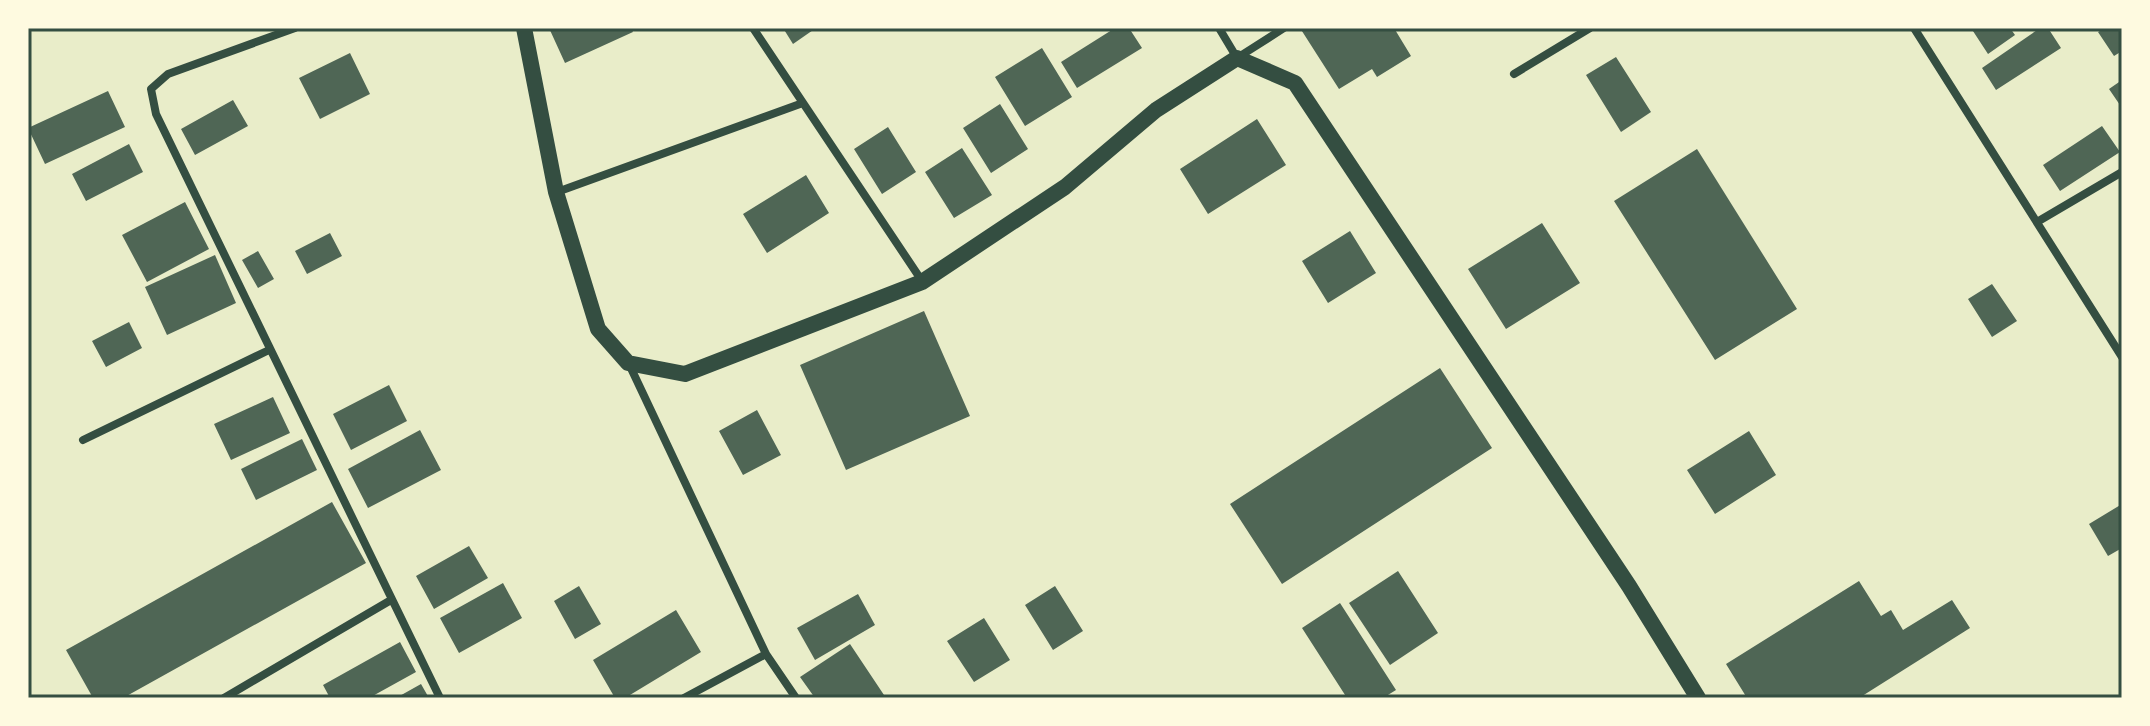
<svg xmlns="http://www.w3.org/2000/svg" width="2150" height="726" font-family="'Asap Condensed',sans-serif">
  <rect width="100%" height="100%" fill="#e9edc9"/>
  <path fill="#4f6655" d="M549 28H631L633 32 565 63Z
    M783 28H816L793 44Z
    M1115 28H1129L1142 48 1077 88 1061 62Z
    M1300 28H1394L1411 56 1377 77 1372 69 1339 89Z
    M1971 28H2010L2015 35 1988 54Z
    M2040 28H2048L2061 48 1996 90 1982 68Z
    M2105 28H2122V51L2114 56 2098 32Z
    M1042 48 1072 97 1025 126 995 77Z
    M350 53 370 94 320 119 299 78Z
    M1616 57 1651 112 1621 132 1586 75Z
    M2122 80V108L2109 89Z
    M108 91 125 127 45 164 28 128Z
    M233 100 248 126 195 155 181 129Z
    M1000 104 1028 149 991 173 963 128Z
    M1257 119 1286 165 1208 214 1180 169Z
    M2102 126 2120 152 2060 191 2043 165Z
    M888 127 916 172 882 194 854 149Z
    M129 144 143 172 86 201 72 174Z
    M962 148 992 195 954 218 925 172Z
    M1697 149 1797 309 1715 360 1614 201Z
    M806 175 829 213 767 253 743 214Z
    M185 202 209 249 147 282 122 235Z
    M1542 223 1580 283 1506 329 1468 269Z
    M1350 231 1376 273 1328 303 1302 261Z
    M330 233 342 256 307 274 295 251Z
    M258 251 274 279 258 288 242 260Z
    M215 255 236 303 167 335 145 287Z
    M1992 284 2017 321 1992 337 1968 299Z
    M924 311 970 416 846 470 800 365Z
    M129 322 142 348 106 367 92 341Z
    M1440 368 1492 448 1282 584 1230 504Z
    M389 385 407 421 351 450 333 414Z
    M273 397 290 433 231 460 214 424Z
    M757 410 781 455 743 475 719 431Z
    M420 430 441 470 368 508 348 469Z
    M1749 431 1776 475 1715 514 1687 470Z
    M302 439 317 470 256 500 241 469Z
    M332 502 366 563 123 698H93L66 650Z
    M2122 504V548L2108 556 2089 524Z
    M469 546 488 578 434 609 416 576Z
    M1398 571 1438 633 1390 665 1349 603Z
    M1859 581 1881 616 1891 610 1903 630 1952 600 1970 628 1859 698H1747L1726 664Z
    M503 583 522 618 459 653 440 618Z
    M579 586 601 624 575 639 554 601Z
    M1055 586 1083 631 1053 650 1025 605Z
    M858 594 875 625 815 660 797 628Z
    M1340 603 1396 690 1383 698H1347L1302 628Z
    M676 610 701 652 625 698H615L593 660Z
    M984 618 1010 660 974 682 947 641Z
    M400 642 416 672 369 698H330L323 685Z
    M850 644 886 698H815L800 677Z
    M421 684 429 698H396Z"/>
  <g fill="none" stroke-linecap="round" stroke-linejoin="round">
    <path stroke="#344e41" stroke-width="8" d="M295 28 168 74 151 89 156 114 440 698
      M753 28 922 281
      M1219 28 1237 58 1284 28
      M1914 28 2122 357
      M1514 74 1590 28
      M557 192 800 104
      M2037 222 2122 172
      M629 364 766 654 796 698
      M83 440 269 350
      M224 698 391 600
      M684 698 766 654"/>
    <path stroke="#344e41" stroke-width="16" d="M524 28 556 192 598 329 628 363 685 374 922 282 1065 187 1156 110 1237 58 1295 83 1629 586 1698 698"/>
  </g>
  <rect width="2150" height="726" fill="none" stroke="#fefae0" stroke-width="60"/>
  <rect x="30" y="30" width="2090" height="666" fill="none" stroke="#344e41" stroke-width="3"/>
</svg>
